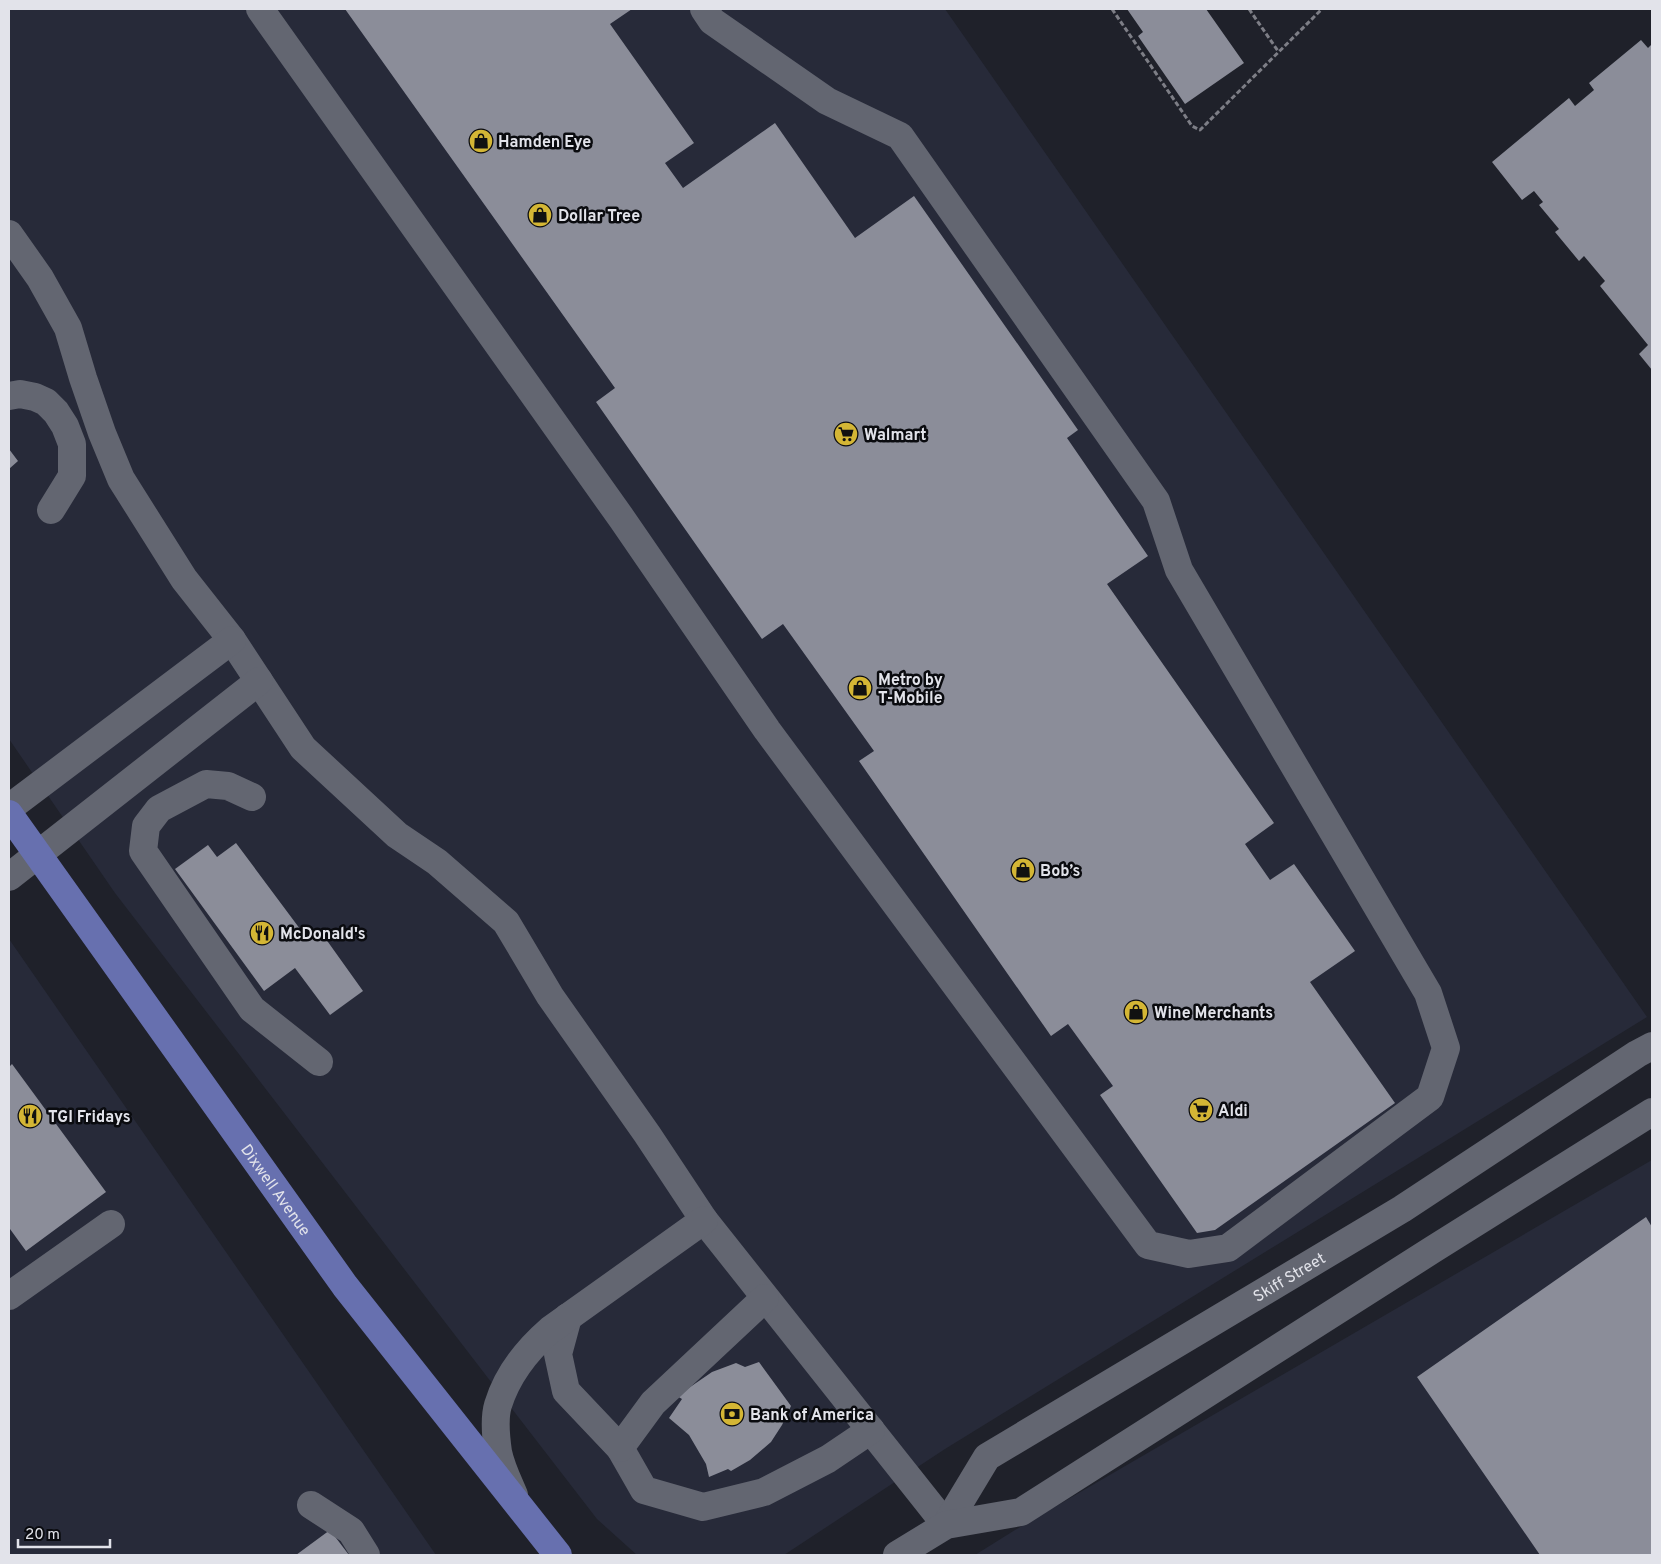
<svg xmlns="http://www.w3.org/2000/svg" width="1661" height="1564" font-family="Overpass,sans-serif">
  <rect width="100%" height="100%" fill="#1f212a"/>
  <path fill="#272a39" d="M9 9H945L1647 1017 945 1449 784 1555H637L597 1519 488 1378 115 893 9 739Z
    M9 939 436 1555H9Z
    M1652 1160V1555H975L1015 1530Z"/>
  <path fill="#8b8d99" d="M345 9H632L610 24 694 143 665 163 683 188 775 123 855 238 914 196 1078 430 1067 438 1148 556 1107 584 1274 823 1245 844 1270 880 1294 864 1355 951 1310 982 1395 1103 1215 1230 1197 1233 1100 1095 1113 1086 1068 1024 1051 1036 859 761 874 751 783 624 762 639 596 402 615 388Z
    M1127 9H1206L1244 63 1185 104 1138 36 1143 32Z
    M1641 40 1648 48 1652 44V370L1639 354 1648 345 1600 286 1605 281 1584 256 1579 261 1555 232 1559 229 1539 205 1543 202 1534 191 1522 200 1492 162 1569 98 1575 106 1594 90 1589 83Z
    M9 449 18 461 9 469Z
    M236 843 306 937 318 928 363 991 330 1015 295 968 264 991 175 869 208 845 217 857Z
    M12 1064 106 1192 26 1251 10 1229 9 1230V1067Z
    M1646 1217 1652 1227V1555H1540L1417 1377Z
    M759 1362 791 1406 782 1425 771 1442 750 1460 731 1471 728 1469 709 1477 706 1464 689 1435 669 1418 682 1399 677 1396 712 1372 736 1363 745 1367Z
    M330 1530 349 1555H296Z"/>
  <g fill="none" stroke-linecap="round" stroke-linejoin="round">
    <path stroke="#7d7e86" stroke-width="3" stroke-dasharray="5 2.5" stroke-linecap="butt" d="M1112 9 1192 126 1200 130 1322 9
      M1249 9 1278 51"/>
    <g stroke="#636671" stroke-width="28">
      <path d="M260 9 622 519 767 730 1148 1245 1189 1254 1228 1248 1430 1097 1446 1048 1428 993 1179 570 1156 501 900 136 827 101 712 21 704 9"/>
      <path d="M9 234 40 278 68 328 83 378 102 433 121 479 184 579 232 640 303 748 397 835 437 862 506 922 550 996 647 1134 704 1220 946 1525"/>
      <path d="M9 396 20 394 35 397 46 402 56 412 65 426 72 444V476L51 510"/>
      <path d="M252 797 228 786 206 784 159 809 146 826 143 851 252 1009 319 1062"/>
      <path d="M9 808 232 640"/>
      <path d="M9 877 259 681"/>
      <path d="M9 1296 111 1224"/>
      <path d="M765 1298 653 1403 620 1448 644 1490 703 1507 764 1492 828 1459 871 1430"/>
      <path d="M568 1317 558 1354 566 1391 620 1448"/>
      <path d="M514 1495C508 1481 501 1467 498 1452 496 1438 494 1418 498 1405 507 1376 527 1350 550 1330L704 1220"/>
      <path d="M311 1505 351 1531 366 1555"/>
      <path id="s1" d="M946 1525 987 1457 1402 1209 1637 1054 1652 1046"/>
      <path d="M897 1555 946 1525 1021 1512 1432 1250 1652 1112"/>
    </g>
    <path stroke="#6770af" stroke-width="28" id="s2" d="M9 814 345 1286 558 1555"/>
  </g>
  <defs>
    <g id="shop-disc" transform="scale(1.25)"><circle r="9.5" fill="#d4b635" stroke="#0a0b0f"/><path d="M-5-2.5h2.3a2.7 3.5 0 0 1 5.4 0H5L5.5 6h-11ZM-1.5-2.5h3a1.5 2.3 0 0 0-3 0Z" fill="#111"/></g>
    <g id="supermarket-disc" transform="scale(1.25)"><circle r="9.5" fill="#d4b635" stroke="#0a0b0f"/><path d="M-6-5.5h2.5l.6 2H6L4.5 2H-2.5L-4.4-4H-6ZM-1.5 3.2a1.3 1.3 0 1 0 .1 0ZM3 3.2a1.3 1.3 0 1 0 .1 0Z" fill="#111"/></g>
    <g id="restaurant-disc" transform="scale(1.25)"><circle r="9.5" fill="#d4b635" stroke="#0a0b0f"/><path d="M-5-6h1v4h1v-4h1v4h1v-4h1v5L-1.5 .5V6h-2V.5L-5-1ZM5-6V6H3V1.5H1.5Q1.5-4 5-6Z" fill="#111"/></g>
    <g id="bank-disc" transform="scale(1.25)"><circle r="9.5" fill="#d4b635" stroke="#0a0b0f"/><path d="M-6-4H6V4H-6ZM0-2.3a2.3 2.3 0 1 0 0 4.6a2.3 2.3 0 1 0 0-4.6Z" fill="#111"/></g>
  </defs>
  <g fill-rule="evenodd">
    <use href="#shop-disc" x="481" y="141"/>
    <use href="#shop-disc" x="540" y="215"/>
    <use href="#supermarket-disc" x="846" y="434"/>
    <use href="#shop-disc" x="860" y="688"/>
    <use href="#shop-disc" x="1023" y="870"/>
    <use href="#restaurant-disc" x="262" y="933"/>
    <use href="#shop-disc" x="1136" y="1012"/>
    <use href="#supermarket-disc" x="1201" y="1110"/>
    <use href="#restaurant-disc" x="30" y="1116"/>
    <use href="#bank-disc" x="732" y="1414"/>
  </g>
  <g text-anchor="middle" stroke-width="5" stroke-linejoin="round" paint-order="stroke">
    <g font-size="16" font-weight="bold" fill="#e2e3ea" stroke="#0a0b0f" text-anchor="start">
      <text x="498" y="147">Hamden Eye</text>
      <text x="558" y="221">Dollar Tree</text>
      <text x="864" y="440">Walmart</text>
      <text x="878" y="685">Metro by<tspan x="878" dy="18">T-Mobile</tspan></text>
      <text x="1040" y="876">Bob’s</text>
      <text x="280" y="939">McDonald's</text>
      <text x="1154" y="1018">Wine Merchants</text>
      <text x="1218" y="1116">Aldi</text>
      <text x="48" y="1122">TGI Fridays</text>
      <text x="750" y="1420">Bank of America</text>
    </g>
    <g font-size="16" fill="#e2e3ea" stroke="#0a0b0f">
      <text dy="6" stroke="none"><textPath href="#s2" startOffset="461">Dixwell Avenue</textPath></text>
      <text dy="6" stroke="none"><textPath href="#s1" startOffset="431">Skiff Street</textPath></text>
    </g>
  </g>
  <rect width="1661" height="1564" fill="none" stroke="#e2e3ea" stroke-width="20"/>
  <path d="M18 1539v8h92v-8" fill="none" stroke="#e2e3ea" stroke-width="2.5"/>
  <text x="25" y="1539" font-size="15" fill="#e2e3ea" stroke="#0a0b0f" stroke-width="4" paint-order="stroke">20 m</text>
</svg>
